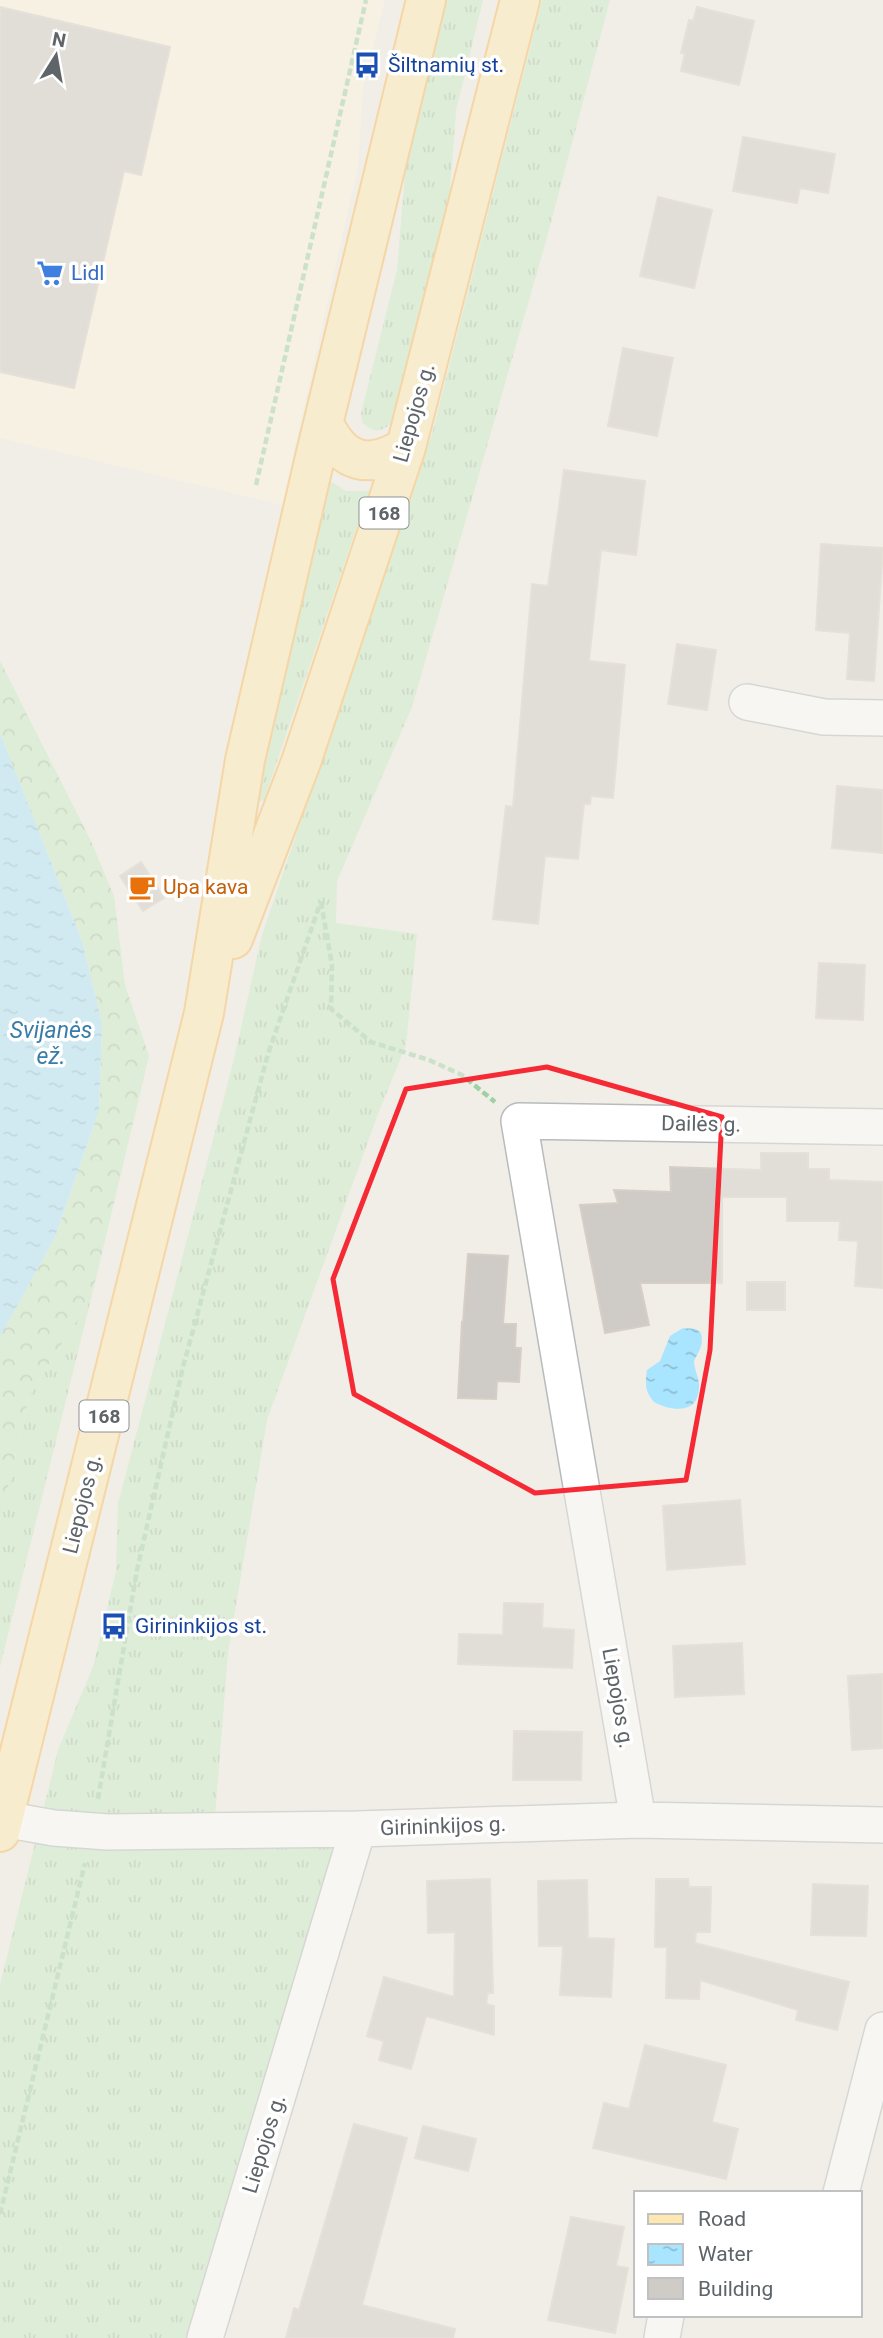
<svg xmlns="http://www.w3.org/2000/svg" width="883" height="2338" font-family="Roboto,sans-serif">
  <defs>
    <pattern id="grass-tufts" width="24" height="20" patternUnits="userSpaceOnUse" patternTransform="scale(1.75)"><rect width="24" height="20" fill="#c8eac3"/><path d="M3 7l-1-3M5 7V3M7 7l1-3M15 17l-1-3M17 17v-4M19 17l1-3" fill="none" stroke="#a6c1a2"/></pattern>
    <pattern id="forest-crowns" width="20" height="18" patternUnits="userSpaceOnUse" patternTransform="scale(1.75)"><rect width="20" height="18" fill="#c8eac3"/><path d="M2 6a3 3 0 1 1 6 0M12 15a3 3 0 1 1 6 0" fill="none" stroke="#a6c1a2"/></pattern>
    <pattern id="water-ripples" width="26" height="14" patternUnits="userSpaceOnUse" patternTransform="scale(1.75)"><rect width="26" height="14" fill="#aae5ff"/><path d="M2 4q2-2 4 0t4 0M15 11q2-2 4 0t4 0" fill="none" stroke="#8ebdd2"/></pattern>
  </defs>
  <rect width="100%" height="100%" fill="#f1eee7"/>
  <path fill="#fff3df" d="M0 0H385L363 89 358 166 282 505 0 438Z"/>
  <path fill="url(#grass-tufts)" d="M447 0H483L456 111 449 202 392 422C382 433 373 433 362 422L361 413 397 270 406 162Z
    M542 0H610L546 241 412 707 337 881 336 923 417 934 406 1045 378 1114 267 1420 228 1653 213 1841 341 1842 191 2338H0V1985L58 1750 93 1667 116 1571 118 1504 233 1063 262 935 432 434Z
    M327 479 346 491H369L267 791 264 800 256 803 254 787Z
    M91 1299 0 1667V1521L30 1393Z"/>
  <path fill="url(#forest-crowns)" d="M0 661 91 841 114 896 125 985 149 1056 91 1299 30 1393 0 1521V1337L55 1237 99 1110 102 1023 82 941 0 733Z"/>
  <path fill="url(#water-ripples)" d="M0 733 82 941 102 1023 99 1110 55 1237 0 1337Z
    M683 1328 696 1329 701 1333C704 1346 699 1350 694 1361 694 1370 700 1379 699 1389 697 1415 671 1411 654 1402 645 1392 645 1383 647 1370L660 1361 670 1336Z"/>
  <path fill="#cfcbc6" stroke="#d7cfc5" stroke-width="2" d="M0 7 170 47 141 175 124 171 74 388 0 372Z
    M697 7 754 21 739 85 681 71 685 53H681L689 20 693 21Z
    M743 137 835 154 828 193 800 188 797 203 733 191Z
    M658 197 712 210 694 288 640 276Z
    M623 348 673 358 657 436 608 426Z
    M564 470 645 481 636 555 601 550 589 661 625 665 613 798 591 796 590 804H584L578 859 545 856 538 924 493 919 506 806 513 807 532 584 548 586Z
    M821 544 883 548 874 681 847 679 850 633 816 630Z
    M677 644 716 650 707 710 668 704Z
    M837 786 883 790V853L832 848Z
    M141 862 164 898 143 911 120 876Z
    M819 963 865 965 863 1020 816 1018Z
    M761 1153H808V1169H829V1180L883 1182V1288L855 1286 858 1241 839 1240 840 1221H787V1197H722V1283H640L649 1325 605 1333 580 1205 618 1203 614 1190 671 1192 670 1167 761 1170Z
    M468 1254 508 1256 503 1324H516L515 1348H521L519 1382 497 1381 496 1399 458 1398 462 1322H463Z
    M747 1282H785V1310H747Z
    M740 1500 745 1564 667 1570 663 1506Z
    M504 1603 543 1604 542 1628 574 1630 572 1668 458 1664 459 1634 503 1635Z
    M742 1643 744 1694 675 1697 673 1646Z
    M883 1674V1748L852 1750 848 1676Z
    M514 1731 582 1732 581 1780H513Z
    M490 1879 493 1993H488L486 2004 494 2006V2035L426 2016 411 2069 379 2060 384 2041 367 2036 384 1977 454 1997 455 1932 428 1933 427 1881Z
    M656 1879H688L689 1887H711L710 1932H696L695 1943 849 1982 837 2030 796 2020 798 2010 700 1980 699 1999 666 1998 667 1947H655Z
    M587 1880 588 1938 614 1939 611 1997 560 1995 563 1946H539L538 1881Z
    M813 1884 868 1886 866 1936 811 1935Z
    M645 2045 726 2065 712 2122 738 2129 726 2179 593 2148 604 2103 629 2109Z
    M354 2124 407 2138 362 2305 455 2329 453 2338H286L294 2308 299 2310Z
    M423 2126 476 2139 468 2171 415 2158Z
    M571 2217 624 2227 616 2266 628 2268 615 2333 548 2320Z"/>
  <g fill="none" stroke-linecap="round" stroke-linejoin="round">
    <g stroke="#b7bbbe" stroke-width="38">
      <path id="street" d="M747 702 824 717 883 718
        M3 1819 54 1828 108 1832 358 1829 638 1820 883 1825
        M638 1820 519 1121 883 1127
        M841 2193 883 2030
        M205 2338 358 1829
        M662 2338 666 2315"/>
    </g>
    <g stroke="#fbb857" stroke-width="42">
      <path id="primary" d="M324 424C343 464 369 470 406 447
        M233 939 301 762 406 447 520 0
        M0 1832 204 1013 245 760 316 453 426 0"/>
    </g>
    <path stroke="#9ed1a5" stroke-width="4.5" stroke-dasharray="7 3.5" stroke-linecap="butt" d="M256 485 366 0
      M321 902 332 965 331 1009 371 1042 429 1060 462 1075 495 1102
      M98 1799 137 1570 183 1367 268 1054 321 901
      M0 2214 85 1863"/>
    <use href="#street" stroke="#fff" stroke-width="35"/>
    <use href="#primary" stroke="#ffe8af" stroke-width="38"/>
  </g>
  <path d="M0 0H883V2338H0ZM547 1067 722 1117 710 1350 686 1480 535 1493 354 1394 333 1279 406 1089Z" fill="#f1eee7" fill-opacity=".55" fill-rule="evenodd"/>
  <path fill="none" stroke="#f52a34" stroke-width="5" stroke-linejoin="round" d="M547 1067 722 1117 710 1350 686 1480 535 1493 354 1394 333 1279 406 1089Z"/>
  <defs>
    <g id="bus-bare" transform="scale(2.1)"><path d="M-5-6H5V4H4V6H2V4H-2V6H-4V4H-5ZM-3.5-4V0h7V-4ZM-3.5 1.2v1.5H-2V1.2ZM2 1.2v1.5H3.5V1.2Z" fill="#1a4fb4" stroke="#fff" stroke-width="2.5" paint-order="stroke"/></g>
    <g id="supermarket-bare" transform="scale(2.1)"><path d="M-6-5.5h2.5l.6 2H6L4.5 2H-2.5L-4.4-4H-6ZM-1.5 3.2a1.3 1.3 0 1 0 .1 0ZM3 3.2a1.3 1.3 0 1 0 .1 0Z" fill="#3f7fe0" stroke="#fff" stroke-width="2.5" paint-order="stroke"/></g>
    <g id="cafe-bare" transform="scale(2.1)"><path d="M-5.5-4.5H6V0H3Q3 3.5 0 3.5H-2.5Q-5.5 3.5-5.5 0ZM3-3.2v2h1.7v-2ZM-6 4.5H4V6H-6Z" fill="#e8710a" stroke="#fff" stroke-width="2.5" paint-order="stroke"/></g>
  </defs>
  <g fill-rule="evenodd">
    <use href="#bus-bare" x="367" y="65"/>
    <use href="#supermarket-bare" x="50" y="273"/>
    <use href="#cafe-bare" x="142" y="887"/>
    <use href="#bus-bare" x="114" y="1626"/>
  </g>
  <g text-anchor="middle" stroke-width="7" stroke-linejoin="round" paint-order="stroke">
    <g fill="#fff" stroke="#8e9295" stroke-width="2">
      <rect x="359.5" y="497.5" width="49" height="31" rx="5"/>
      <rect x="79.5" y="1400.5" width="49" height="31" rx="5"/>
    </g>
    <g font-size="19" font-weight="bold" fill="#5e6468">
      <text x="384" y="520">168</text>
      <text x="104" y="1423">168</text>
    </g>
    <g font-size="21" fill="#164399" stroke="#fff" text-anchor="start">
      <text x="388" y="72">Šiltnamių st.</text>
      <text x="135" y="1633">Girininkijos st.</text>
    </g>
    <g font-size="21" fill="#366cbe" stroke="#fff" text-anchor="start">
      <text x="71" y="280">Lidl</text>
    </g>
    <g font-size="21" fill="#5e6468" stroke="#fff">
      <text transform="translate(414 413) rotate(-74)" y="7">Liepojos g.</text>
      <text transform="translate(701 1124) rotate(1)" y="7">Dailės g.</text>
      <text transform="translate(82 1504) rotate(-76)" y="7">Liepojos g.</text>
      <text transform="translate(618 1698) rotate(80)" y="7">Liepojos g.</text>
      <text transform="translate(443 1826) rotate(-2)" y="7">Girininkijos g.</text>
      <text transform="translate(264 2144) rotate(-73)" y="7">Liepojos g.</text>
    </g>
    <g font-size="21" fill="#c56008" stroke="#fff" text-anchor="start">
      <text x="163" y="894">Upa kava</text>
    </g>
    <g font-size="23" font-style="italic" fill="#387ca7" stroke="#fff">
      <text x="51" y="1038">Svijanės<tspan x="51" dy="26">ež.</tspan></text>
    </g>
  </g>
  <rect x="634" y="2191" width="228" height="126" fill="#ffffff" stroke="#bfc1c3" stroke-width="2"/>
  <rect x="648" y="2214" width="35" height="10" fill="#ffe8af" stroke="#bfc1c3" stroke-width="2"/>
  <text x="698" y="2226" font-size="21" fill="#5e6468">Road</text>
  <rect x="648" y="2244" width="35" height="21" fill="url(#water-ripples)" stroke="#bfc1c3" stroke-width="2"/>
  <text x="698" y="2261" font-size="21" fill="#5e6468">Water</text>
  <rect x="648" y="2278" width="35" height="21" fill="#cfcbc6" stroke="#bfc1c3" stroke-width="2"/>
  <text x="698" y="2296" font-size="21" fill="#5e6468">Building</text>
  <g transform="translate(56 56) rotate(11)" stroke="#ffffff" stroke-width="5" paint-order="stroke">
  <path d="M0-5L12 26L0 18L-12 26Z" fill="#5e6468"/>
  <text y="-10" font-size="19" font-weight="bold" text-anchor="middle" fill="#5e6468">N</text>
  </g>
</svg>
